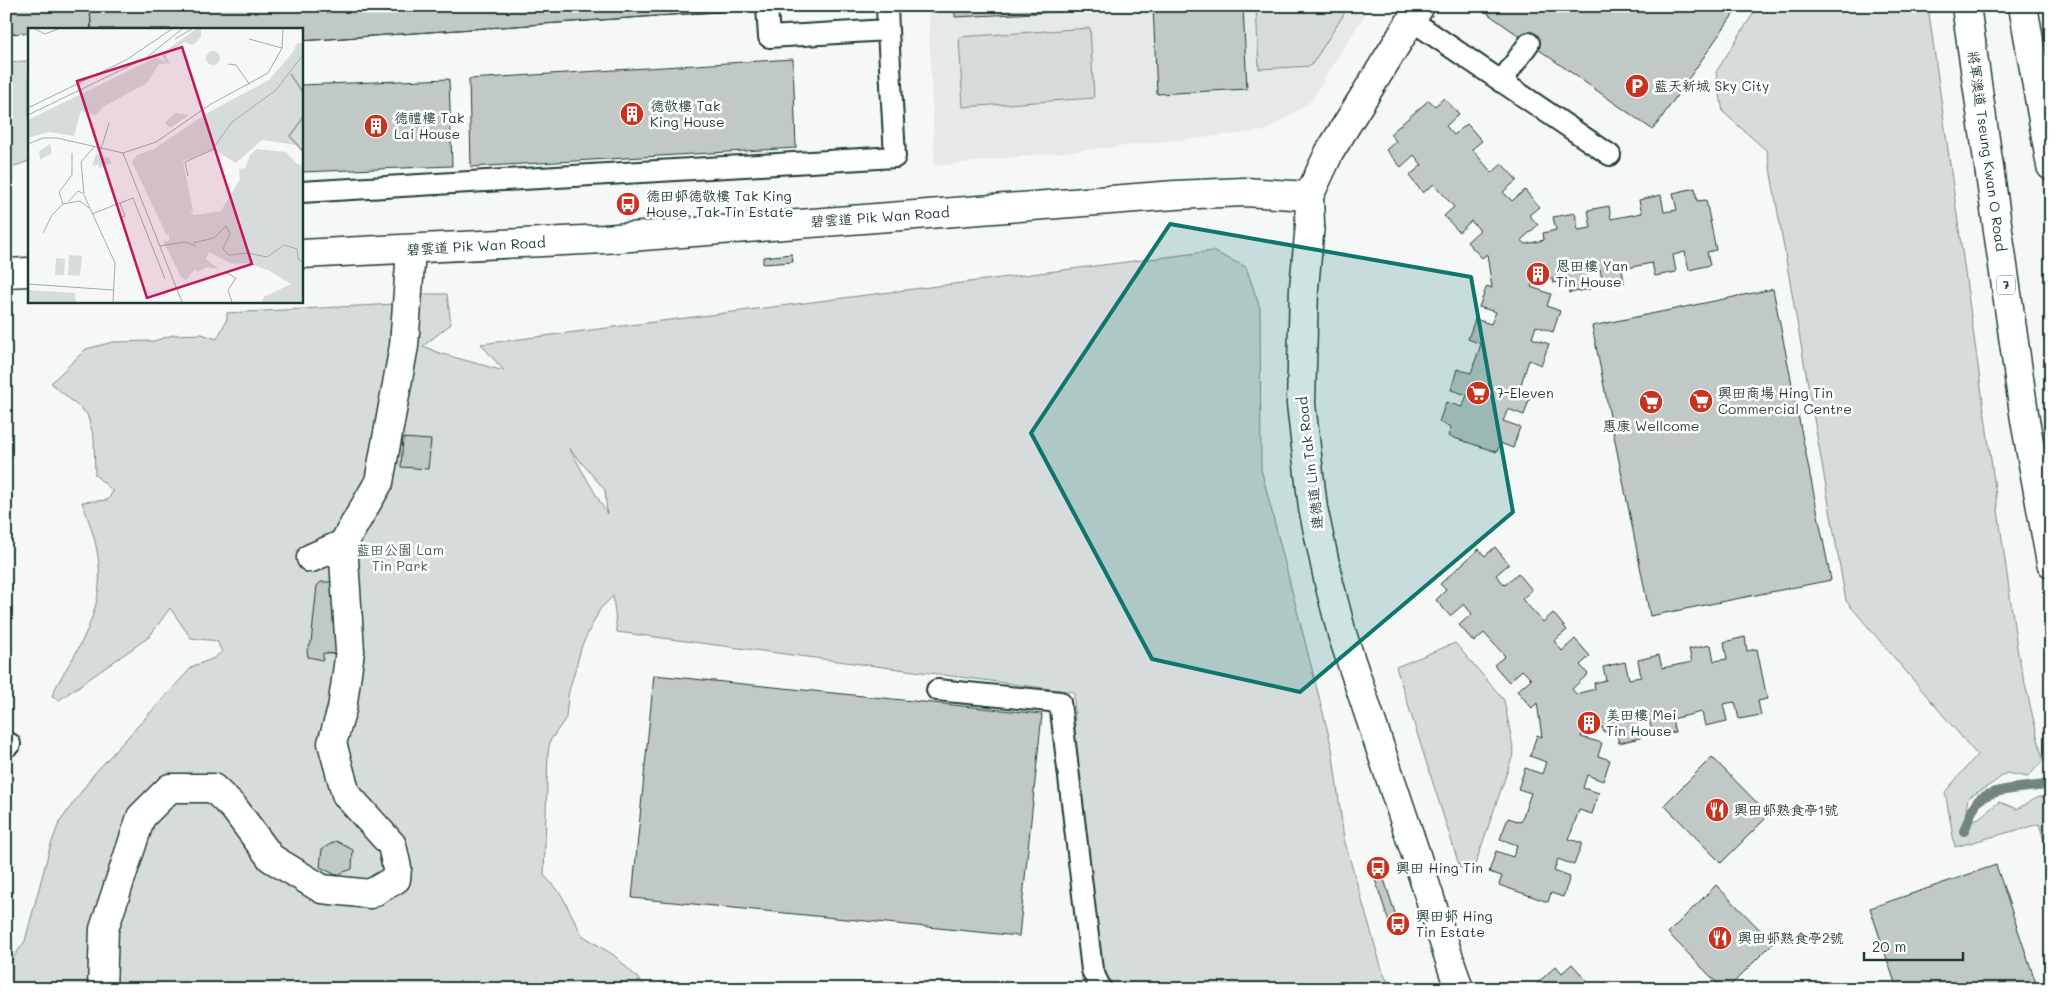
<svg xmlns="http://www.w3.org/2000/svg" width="2057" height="995" font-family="Mali,'LXGW WenKai TC',sans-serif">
  <rect width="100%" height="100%" fill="#f6f7f7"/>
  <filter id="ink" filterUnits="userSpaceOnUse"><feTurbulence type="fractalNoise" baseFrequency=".02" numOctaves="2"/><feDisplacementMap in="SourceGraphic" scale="10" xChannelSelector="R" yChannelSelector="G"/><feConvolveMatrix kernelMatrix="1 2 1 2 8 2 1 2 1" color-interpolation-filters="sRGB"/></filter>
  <g filter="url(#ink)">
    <path fill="#e6e9e8" d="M928 6H1370L1310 102 1264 131 935 166Z"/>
    <path fill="#d6dcdb" stroke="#7a8c88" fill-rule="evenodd" d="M1256 6H1349L1311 66 1259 69Z
      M1758 6H1928L2018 654 2043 760 2028 777 2006 773 1993 783 1968 798 1964 823 1979 818 1999 802 2017 809 2039 797H2051V864L2039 824 1955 847 1945 792 1977 755 1846 601 1767 151 1723 112 1716 72Z
      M1090 28 1094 98 963 107 959 37Z
      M29 61V161L12 167 6 166V62Z
      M1213 251 1246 267 1260 308 1261 469 1332 748 1344 839 1383 973 1392 989H1082L1074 692 617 632 613 596 600 609 582 645 568 695 566 718 550 741 548 753 544 875 562 896 582 935 615 956 649 989H6V968L25 941 50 847 59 823 94 774 193 666 212 659 222 652 217 641 191 638 170 608 149 637 59 700 52 696C60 676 74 659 83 639 108 587 102 554 82 502L108 500 113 491 95 475 94 438 87 414 51 383 86 349 113 342 154 341 173 335 202 334 217 339 227 319V313L415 303 416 294H447L451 324 423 346 439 353 504 371 481 344ZM569 448 605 490 607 514Z
      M1455 643 1504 700 1514 752 1475 865 1460 868 1396 667Z"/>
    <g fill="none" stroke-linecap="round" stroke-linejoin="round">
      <path stroke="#72857f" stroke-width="10" d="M1964 831C1968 822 1972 806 1979 800 1994 787 2031 788 2051 784"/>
    </g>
    <path fill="#c0c9c6" stroke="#1f3d34" d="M6 6H90L91 29H29V33L6 34Z
      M90 6H727L728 11 301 41V29H91Z
      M90 6H803L301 41V29H91Z
      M955 6H1117V9L955 17Z
      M1153 6H1243L1247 89 1157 94Z
      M1493 6H1739L1653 130 1488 14Z
      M793 59 796 148 471 167 469 79Z
      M449 79 452 166 301 172V85Z
      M1444 98 1459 114 1446 126 1454 135 1467 124 1482 141 1472 149 1492 173 1502 164 1517 180 1503 192 1512 201 1525 190 1539 207 1529 215 1538 225 1521 240 1526 244 1544 240 1543 233 1556 230 1553 217 1575 213 1578 230 1591 228 1588 210 1609 206 1611 219 1642 213 1639 200 1661 195 1664 212 1677 210 1673 193 1695 188 1697 201 1706 200 1716 250 1707 252 1710 265 1689 270 1685 252 1673 255 1676 272 1655 276 1652 263 1622 269 1624 283 1603 286 1600 269 1587 272 1590 289 1569 293 1566 280 1553 283 1552 278 1533 282 1531 287 1551 294 1547 306 1560 311 1553 332 1536 326 1532 338 1549 344 1541 365 1529 360 1519 390 1531 394 1524 415 1508 409 1503 421 1520 427 1513 448 1500 443 1497 452 1448 436 1451 427 1439 422 1446 402 1462 407 1467 395 1451 390 1457 369 1471 373 1481 344 1468 339 1475 319 1491 324 1496 312 1479 307 1487 286 1492 288 1487 254 1482 258 1467 242 1480 230 1471 221 1459 232 1444 216 1454 207 1434 184 1423 193 1409 176 1422 165 1414 155 1401 167 1386 150 1396 141 1390 134 1429 100 1435 106Z
      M792 254 793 262 763 264V257Z
      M1773 289 1831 580 1650 616 1592 326Z
      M403 438 431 440 428 469 401 467Z
      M1495 547 1509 564 1496 575 1505 585 1518 573 1532 590 1522 599 1543 622 1553 613 1567 630 1554 641 1562 651 1575 639 1590 656 1580 665 1588 674 1572 689 1576 694 1595 689 1594 683 1606 680 1603 667 1625 662 1629 679 1641 677 1638 660 1659 655 1662 668 1692 662 1689 649 1711 645 1714 661 1727 659 1724 642 1745 637 1747 651 1757 649 1767 699 1758 701 1761 715 1739 719 1735 702 1723 704 1727 721 1705 726 1702 712 1672 719 1675 732 1653 736 1649 719 1637 721 1640 738 1619 743 1616 730 1604 732 1602 727 1583 731 1581 737 1602 743 1598 756 1610 760 1603 781 1587 775 1583 788 1599 793 1592 814 1579 810 1569 839 1582 843 1574 865 1558 859 1554 871 1570 877 1563 897 1551 893 1548 902 1499 885 1502 876 1489 872 1496 851 1513 857 1517 845 1500 839 1508 818 1521 822 1531 793 1518 789 1525 768 1542 774 1546 762 1530 756 1537 735 1542 737 1537 703 1532 708 1517 691 1531 679 1522 670 1509 682 1494 665 1505 656 1484 633 1474 642 1459 625 1472 614 1464 604 1450 616 1436 600 1446 590 1440 584 1479 549 1485 556Z
      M321 582H340L338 654 323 653V660L308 657 307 650 311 643 317 586Z
      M654 675 1042 714 1019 936 632 898Z
      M1712 757 1769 815 1721 863 1664 805Z
      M336 841 353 850 352 869 336 875 320 867 322 849Z
      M1996 865 2038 989H1897L1870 908Z
      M1380 867 1397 919 1389 922 1372 870Z
      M1716 885 1773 943 1727 989H1723L1668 933Z
      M1572 964 1586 980 1577 989H1531L1556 966 1562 973Z"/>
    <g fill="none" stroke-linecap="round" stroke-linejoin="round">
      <g stroke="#1f3d34" stroke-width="24">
        <path id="lane" d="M767 8 769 37 888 30 887 6
          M1411 20 1610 155
          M1501 82 1529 43
          M301 192 895 157 888 30
          M937 690 1060 702 1092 970 1101 989
          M6 747 10 744"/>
      </g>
      <g stroke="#1f3d34" stroke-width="31">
        <path id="street" d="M311 558 343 544 379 482 404 346 411 250
          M102 989 104 929 141 817 170 788H213L234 808 271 858 322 889 370 894 396 879 397 868 392 845 346 794 332 743 342 709 350 651 343 544"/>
      </g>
      <g stroke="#1f3d34" stroke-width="31">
        <path id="secondary" d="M1420 6 1329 153 1309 196 1310 224 1304 288 1301 404 1313 508 1329 583 1342 634 1416 855 1459 989
          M301 254 604 239 1175 195 1244 192 1309 196
          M6 273 29 272"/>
      </g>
      <g stroke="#1f3d34" stroke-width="31">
        <path id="highway" d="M1966 6 2025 420 2051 563
          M2023 6 2051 166"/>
      </g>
      <use href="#lane" stroke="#fff" stroke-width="20"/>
      <use href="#street" stroke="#fff" stroke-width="28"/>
      <use href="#secondary" stroke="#fff" stroke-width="28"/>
      <use href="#highway" stroke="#fff" stroke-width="28"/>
    </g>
  </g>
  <path fill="#0f766e" fill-opacity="0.2" stroke="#0f766e" stroke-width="4" stroke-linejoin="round" d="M1170 224 1471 277 1513 512 1300 692 1152 659 1031 433Z"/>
  <defs>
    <g id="parking-disc" transform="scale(1.25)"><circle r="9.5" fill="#c8321e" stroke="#fff"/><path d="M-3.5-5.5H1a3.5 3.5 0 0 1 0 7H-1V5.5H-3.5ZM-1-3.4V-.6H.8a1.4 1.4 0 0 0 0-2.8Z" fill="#fff"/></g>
    <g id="building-disc" transform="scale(1.25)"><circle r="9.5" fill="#c8321e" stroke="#fff"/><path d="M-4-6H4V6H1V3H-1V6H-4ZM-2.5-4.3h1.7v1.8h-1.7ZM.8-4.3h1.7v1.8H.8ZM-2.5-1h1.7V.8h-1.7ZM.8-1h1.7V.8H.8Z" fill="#fff"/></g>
    <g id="bus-disc" transform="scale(1.25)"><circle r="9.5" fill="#c8321e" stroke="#fff"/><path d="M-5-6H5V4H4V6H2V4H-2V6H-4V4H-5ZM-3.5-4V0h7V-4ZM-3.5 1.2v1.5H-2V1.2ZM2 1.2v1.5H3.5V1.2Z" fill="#fff"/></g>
    <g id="supermarket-disc" transform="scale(1.25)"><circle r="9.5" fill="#c8321e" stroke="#fff"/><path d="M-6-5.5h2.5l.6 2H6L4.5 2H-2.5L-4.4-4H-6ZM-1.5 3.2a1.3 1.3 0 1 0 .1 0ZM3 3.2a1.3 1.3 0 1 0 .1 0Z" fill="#fff"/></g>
    <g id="restaurant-disc" transform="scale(1.25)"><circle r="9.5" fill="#c8321e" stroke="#fff"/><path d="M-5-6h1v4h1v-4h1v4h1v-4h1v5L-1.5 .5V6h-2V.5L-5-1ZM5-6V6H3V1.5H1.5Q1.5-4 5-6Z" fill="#fff"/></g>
  </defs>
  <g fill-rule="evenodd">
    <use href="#parking-disc" x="1637" y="86"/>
    <use href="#building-disc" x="632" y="114"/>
    <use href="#building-disc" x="376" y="126"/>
    <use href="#bus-disc" x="628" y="204"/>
    <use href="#building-disc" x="1538" y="274"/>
    <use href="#supermarket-disc" x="1478" y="393"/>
    <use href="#supermarket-disc" x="1701" y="401"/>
    <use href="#supermarket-disc" x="1651" y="402"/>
    <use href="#building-disc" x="1589" y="723"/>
    <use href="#restaurant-disc" x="1717" y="810"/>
    <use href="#bus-disc" x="1378" y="868"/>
    <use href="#bus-disc" x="1398" y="924"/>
    <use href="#restaurant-disc" x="1720" y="938"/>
  </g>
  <g text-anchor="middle" stroke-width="5" stroke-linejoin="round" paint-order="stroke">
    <rect fill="#fff" stroke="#627771" stroke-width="1" x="1997" y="275.5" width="18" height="19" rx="4"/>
    <g font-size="12" font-weight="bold" fill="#1f3d34">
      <text x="2006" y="289">7</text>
    </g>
    <g font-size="14" fill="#1f3d34" stroke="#fff" text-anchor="start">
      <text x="1654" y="91">藍天新城 Sky City</text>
      <text x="650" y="111">德敬樓 Tak<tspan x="650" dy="16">King House</tspan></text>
      <text x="394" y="123">德禮樓 Tak<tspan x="394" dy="16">Lai House</tspan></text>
      <text x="646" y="201">德田邨德敬樓 Tak King<tspan x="646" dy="16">House, Tak Tin Estate</tspan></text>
      <text x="1556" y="271">恩田樓 Yan<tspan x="1556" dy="16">Tin House</tspan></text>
      <text x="1496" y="398">7-Eleven</text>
      <text x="1718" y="398">興田商場 Hing Tin<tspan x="1718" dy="16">Commercial Centre</tspan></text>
      <text x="1651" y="431" text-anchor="middle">惠康 Wellcome</text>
      <text x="1606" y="720">美田樓 Mei<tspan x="1606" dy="16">Tin House</tspan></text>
      <text x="1734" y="815">興田邨熟食亭1號</text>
      <text x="1396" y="873">興田 Hing Tin</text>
      <text x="1416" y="921">興田邨 Hing<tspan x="1416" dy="16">Tin Estate</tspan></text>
      <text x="1738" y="943">興田邨熟食亭2號</text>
    </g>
    <g font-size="14" fill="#1f3d34" stroke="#fff">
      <text transform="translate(1987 151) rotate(82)" y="5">將軍澳道 Tseung Kwan O Road</text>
      <text transform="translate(880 217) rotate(-4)" y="5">碧雲道 Pik Wan Road</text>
      <text transform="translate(476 246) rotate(-3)" y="5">碧雲道 Pik Wan Road</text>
      <text transform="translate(1310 463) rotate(-97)" y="5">連德道 Lin Tak Road</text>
    </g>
    <g font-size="14" fill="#445d55" stroke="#fff">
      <text x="400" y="555">藍田公園 Lam<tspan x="400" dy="16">Tin Park</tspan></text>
    </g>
  </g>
  <g transform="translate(28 28)">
    <rect width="275" height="275" fill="#f6f7f7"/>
    <path d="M168 1H173V9L165 17 156 14 137 27 142 35 131 36 119 55 75 79 68 87 53 83 46 108 21 104 0 110V92L129 29 138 35 133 26ZM269 15H275V118L234 112 208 135 186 122 155 133 165 183 162 185 167 187 193 183 212 151 211 141 217 140 222 127 229 121 258 124 269 136 275 137V274H233L236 269 263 256 240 242 218 235 204 236 181 224 178 231 191 241 179 239 169 244 167 241 158 252 153 249 135 213H141V205L139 208 104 134 109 127 126 121 181 84 241 52 265 24ZM178 30a7 7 0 1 1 14 0a7 7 0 1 1-14 0ZM147 85 161 87 142 100 137 95ZM22 116 24 125 12 132 11 123ZM68 126 81 130 84 135 71 140 70 136 64 138ZM41 227 54 228 52 248 40 247ZM28 230 37 231 36 247H27ZM0 262 47 265 48 274H0Z" fill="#d6dcdb"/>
    <path fill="none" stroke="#aab5b1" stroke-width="2.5" d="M263 46 275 64M275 89 261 108 275 123"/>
    <path fill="none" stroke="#a0ada9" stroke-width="1" d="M7 1 17 6 30 1M147 11 164 1M221 11 254 20M200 36 208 37 222 57M0 80 98 32 144 1M0 87 118 30 154 1M0 116 15 110H29L95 125M73 121 81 95M160 148 157 134 184 122 204 94 248 62 275 27M56 166 53 134 66 119M56 167 87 235 85 274M41 173 50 163 56 166M92 175 105 170 137 251M35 176 31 164 44 147V125M64 186 92 175 97 188 94 189M15 205 24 187 35 176 52 173 61 180M165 215 186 210 198 198 202 206 195 221 201 227 220 225 239 229 256 217 269 221 270 231 275 234M132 218 157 214 168 218M197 244 208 250 200 262 204 274M0 256 85 262M154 274 95 125 128 114 183 76 240 45 254 20 255 1"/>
    <path fill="#c2185b" fill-opacity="0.15" stroke="#c2185b" stroke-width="2.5" d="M154 19 224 236 119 270 49 53Z"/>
    <rect width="275" height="275" fill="none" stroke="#1f3d34" stroke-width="2.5"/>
  </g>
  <rect width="2057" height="995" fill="none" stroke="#fff" stroke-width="25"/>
  <rect x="12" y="12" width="2032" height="970" fill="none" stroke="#1f3d34" stroke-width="2" filter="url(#ink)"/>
  <path d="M1864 952v8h99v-8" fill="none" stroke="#1f3d34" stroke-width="2.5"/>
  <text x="1872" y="952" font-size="15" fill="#1f3d34" stroke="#ffffff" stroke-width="4" paint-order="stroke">20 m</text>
</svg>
